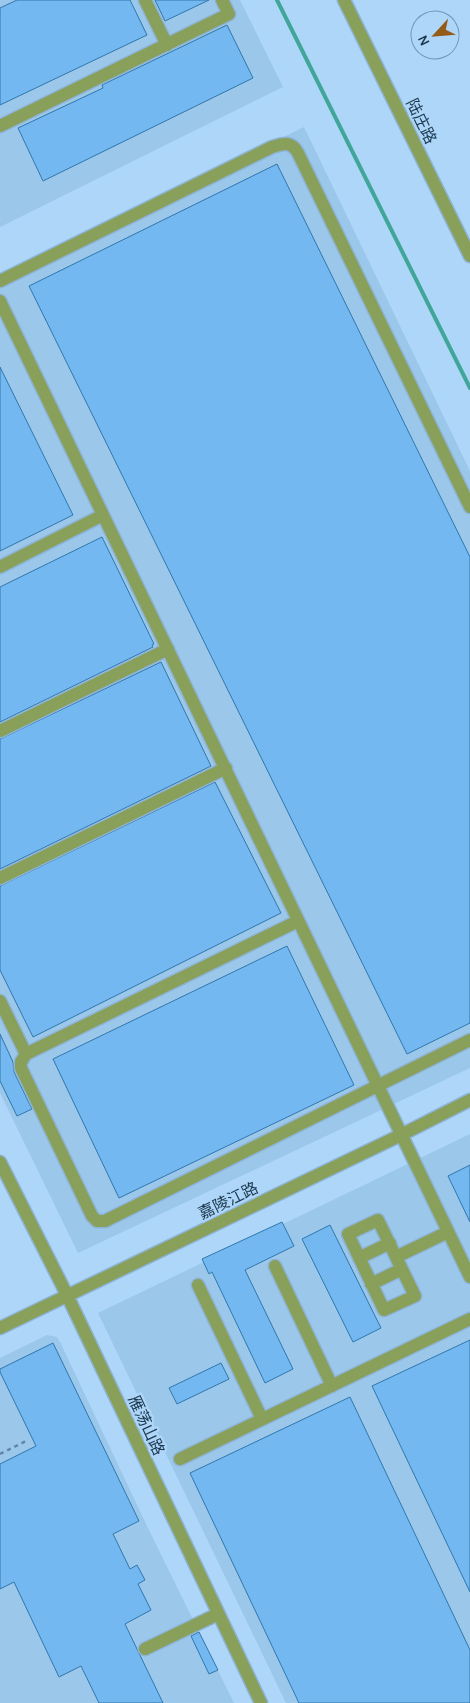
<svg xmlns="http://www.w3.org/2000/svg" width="470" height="1703" font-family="Karla,'Noto Sans SC',sans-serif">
  <rect width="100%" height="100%" fill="#aed6f8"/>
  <path fill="#9bc7eb" d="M0 0H240L283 87 0 227Z
    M304 127 470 471V1068L78 1253 0 1093V277Z
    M470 1134V1703H286L98 1313Z
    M47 1335 57 1337 61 1344 147 1526 234 1703H0V1358Z"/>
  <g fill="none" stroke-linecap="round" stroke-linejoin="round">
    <path stroke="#41a699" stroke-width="4" d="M277 0 470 388"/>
  </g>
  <path fill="#73b8f0" stroke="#3177ab" d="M17 0H130L147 35 0 105V8Z
    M155 0H209L165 21Z
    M227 25 253 78 43 181 18 128 103 88 102 85Z
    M277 164 470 557V1023L407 1054 29 286Z
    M0 367 73 515 0 551Z
    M102 537 154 644 152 645 153 647 0 722V587Z
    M161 662 211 766 0 869V739Z
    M215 782 281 913 33 1037 0 970V886Z
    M287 946 354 1085 119 1198 53 1059Z
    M0 1034 13 1062 14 1072 32 1109 17 1116 0 1081Z
    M470 1165V1222L448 1176Z
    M282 1222 294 1246 245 1270 293 1369 265 1383 212 1272 209 1274 202 1259Z
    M330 1225 381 1328 353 1342 302 1239Z
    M470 1340V1592L372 1386Z
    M53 1343 139 1521 113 1534 130 1569 137 1565 145 1580 138 1584 151 1610 125 1624 163 1703H99L81 1666 59 1677 14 1582 0 1589V1464L36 1446 0 1372V1369Z
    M221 1363 229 1379 177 1404 169 1388Z
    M350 1397 470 1650V1703H299L190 1473Z
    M199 1632 218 1670 209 1674 191 1636Z"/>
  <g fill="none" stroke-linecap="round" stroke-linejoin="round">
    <g stroke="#8eb3d3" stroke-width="15">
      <path id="minor" d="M145 0 167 45
        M344 0 470 256
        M0 126 229 14 222 0
        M0 281 272 147C284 143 291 141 298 153L470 507
        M0 301 470 1277
        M0 567 103 515
        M0 731 168 649
        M0 878 226 768
        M298 921 26 1054 21 1062V1068L92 1216 97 1221H105L470 1040
        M0 1001 26 1054
        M0 1162 67 1295 261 1703
        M396 1257 415 1296 384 1310 348 1234 378 1220 396 1257 448 1232
        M359 1258 390 1243
        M275 1266 332 1386
        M371 1284 402 1269
        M198 1285 262 1419
        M0 1328 401 1135 470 1100
        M180 1459 470 1319
        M145 1649 218 1614"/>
    </g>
    <path stroke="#6486a3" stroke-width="2.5" stroke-dasharray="4 4" stroke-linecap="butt" d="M0 1454 26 1441"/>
    <use href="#minor" stroke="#88a05a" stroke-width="12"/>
  </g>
  <g text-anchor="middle" stroke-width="4.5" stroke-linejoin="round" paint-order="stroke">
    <g font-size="16" fill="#1b384f" stroke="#aed6f8">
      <text transform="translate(422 121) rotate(64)" y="6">陆庄路</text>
      <text transform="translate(228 1200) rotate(-26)" y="6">嘉陵江路</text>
      <text transform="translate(147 1425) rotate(65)" y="6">雁荡山路</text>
    </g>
  </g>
  <g transform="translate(435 35) rotate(244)"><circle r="24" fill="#aed6f8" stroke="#7397b4"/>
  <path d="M0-4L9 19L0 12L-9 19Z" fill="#955b18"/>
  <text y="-8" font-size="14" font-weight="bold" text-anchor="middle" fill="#1b384f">N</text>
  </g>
</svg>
